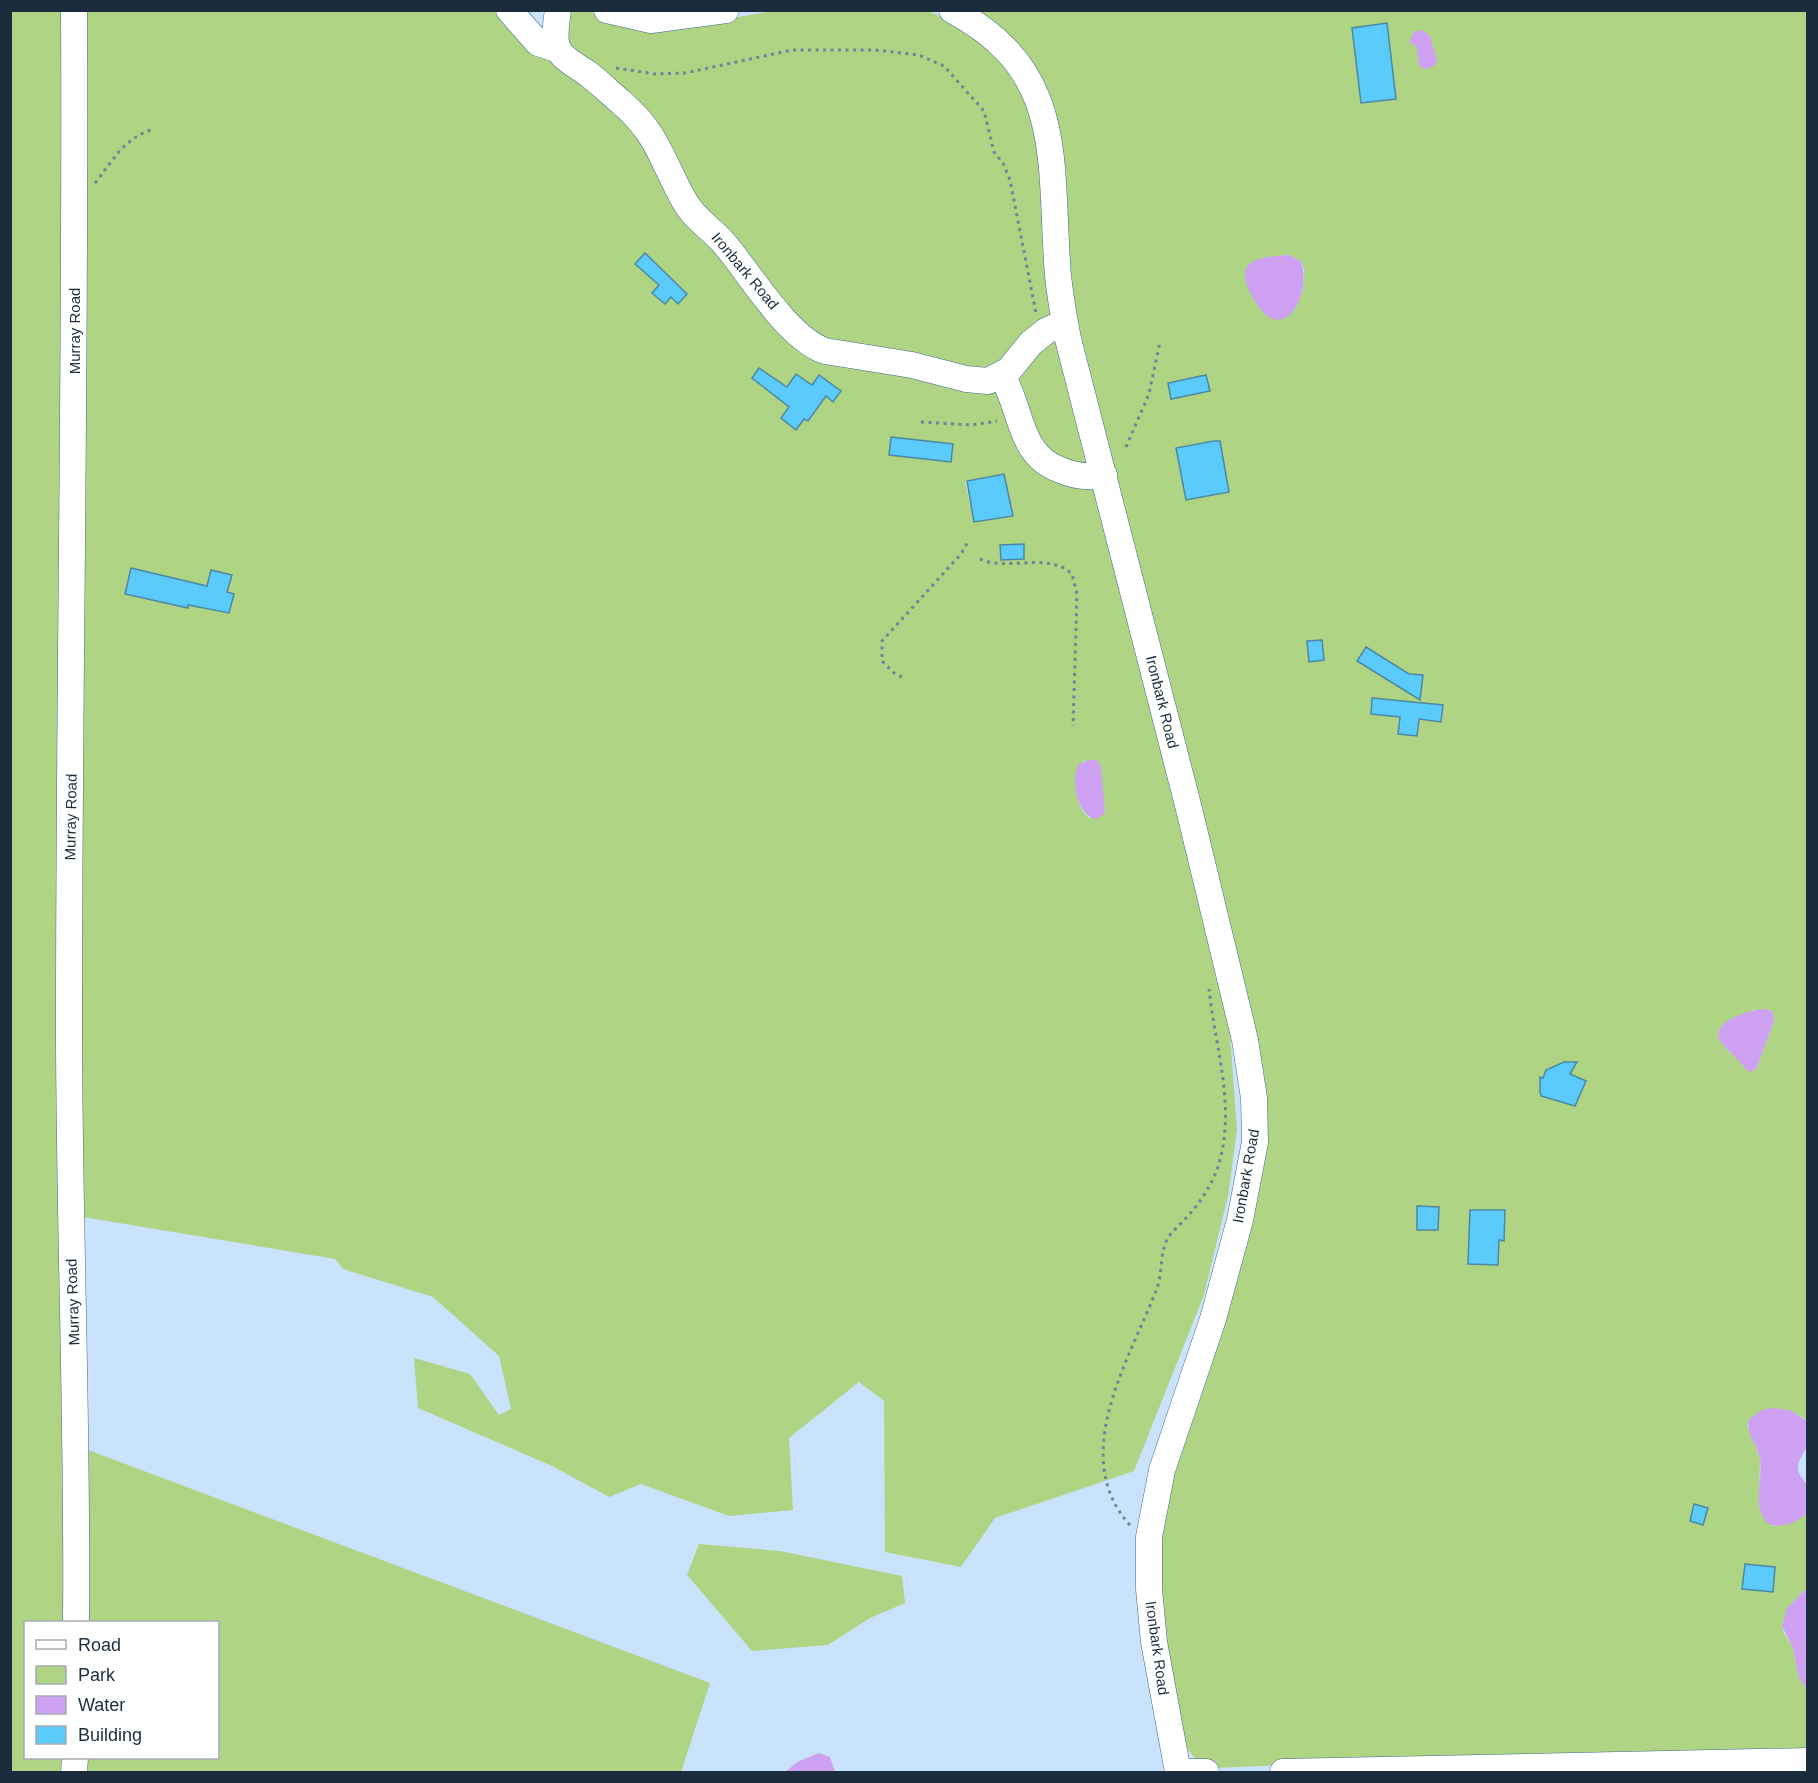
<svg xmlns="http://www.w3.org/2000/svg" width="1818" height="1783" font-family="Arial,sans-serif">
  <rect width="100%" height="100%" fill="#cae3fd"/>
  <path fill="#afd584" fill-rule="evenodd" d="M67 10 72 1444 710 1683 681 1772H11L10 11ZM26 1622H218V1758H26Z
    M564 10 590 11 601 17 693 25 772 11 926 10 944 18 984 43 1010 71 1037 124 1053 314 1000 372 825 348 687 197 568 55Z
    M81 11H504L596 86 804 345 998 387 1017 426 1097 492 1228 1007 1237 1130 1228 1196 1204 1295 1134 1471 995 1518 961 1567 885 1552 884 1401 859 1382 789 1438 793 1510 729 1516 641 1484 609 1497 552 1466 418 1408 414 1358 470 1374 499 1415 511 1409 499 1356 433 1297 343 1269 335 1259 77 1216ZM1004 475 1013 515 974 522 965 481ZM1084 761 1101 767V790L1105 810 1090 818C1075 810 1070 772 1084 761Z
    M973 11H1807L1808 1421 1790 1410 1747 1424 1760 1458 1759 1506 1774 1526 1789 1524 1807 1513V1588L1787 1608 1783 1631 1793 1648 1799 1678 1807 1690V1754L1286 1765 1215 1768 1196 1760 1182 1742 1164 1642 1159 1552 1164 1504 1264 1152 1072 314 1063 163ZM1289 255 1301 261 1304 269 1303 290 1264 314 1247 285 1261 259ZM1753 1010H1769L1773 1012 1774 1021 1756 1069C1742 1061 1723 1051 1718 1035ZM1417 1206 1439 1207 1438 1230H1417Z
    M1056 334 1090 464 1052 462 1013 380Z
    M699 1544 780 1551 902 1576 905 1603 870 1618 828 1645 752 1651 687 1575Z"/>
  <path fill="#cea1f2" d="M1423 30 1430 36 1437 60 1434 66 1426 69 1419 66 1416 45 1409 43 1414 32Z
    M1289 255 1301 261C1313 297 1281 350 1253 298 1248 289 1244 281 1245 271 1249 256 1275 256 1289 255Z
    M1089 760H1097L1101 767 1105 813 1096 819C1077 816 1070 778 1079 764Z
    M1766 1009 1773 1012 1774 1021 1756 1069 1750 1072C1744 1069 1740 1061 1734 1056 1730 1051 1721 1045 1719 1038 1713 1020 1753 1009 1766 1009Z
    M1772 1408 1790 1410 1807 1421C1808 1427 1809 1435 1808 1441 1804 1460 1788 1464 1807 1484V1513C1797 1523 1783 1528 1768 1524 1751 1505 1763 1482 1760 1459 1758 1445 1745 1433 1749 1419L1762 1410Z
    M1807 1588V1690L1799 1678 1793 1648 1782 1626 1787 1608Z
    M819 1753 830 1757 835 1772H785L799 1761Z"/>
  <path fill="#5bcbfb" stroke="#4c88a3" stroke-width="1.5" d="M1387 23 1396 99 1361 103 1352 28Z
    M645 253 687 294 678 304 671 297 665 304 652 293 659 285 635 264Z
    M759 368 787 387 796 374 812 385 819 375 841 391 833 402 826 396 808 421 804 419 796 430 781 418 789 407 752 378Z
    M1206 375 1210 391 1171 399 1168 383Z
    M891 437 953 444 951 462 889 455Z
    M1214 441H1220L1229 492 1186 500 1176 448Z
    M1004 474 1013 516 974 522 967 481Z
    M1024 544V559L1001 560 1000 545Z
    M131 568 207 586 211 570 232 575 227 592 234 594 229 613 188 605V608L125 594Z
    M1322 640 1324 660 1309 662 1307 641Z
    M1366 647 1409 674 1423 675 1420 700 1357 661Z
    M1372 698 1443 705 1441 722 1419 719 1417 736 1398 734 1400 717 1371 714Z
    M1564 1062H1577L1570 1074 1586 1081 1575 1106 1541 1096 1540 1092V1077L1543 1078 1546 1070Z
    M1417 1206 1439 1207 1438 1230H1417Z
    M1470 1210H1505L1504 1241 1499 1240 1498 1265 1468 1264Z
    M1694 1504 1708 1508 1703 1525 1690 1521Z
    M1745 1564 1775 1567 1773 1592 1742 1589Z"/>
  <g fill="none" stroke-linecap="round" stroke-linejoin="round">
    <g stroke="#41678d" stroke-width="27">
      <path id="minor" d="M74 10C76 348 69 686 69 1023 69 1223 78 1423 76 1622
        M509 10 538 43 557 49
        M558 10C552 50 554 52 587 73 599 82 610 93 622 103 659 135 662 162 685 202 694 218 710 228 723 242 749 272 787 338 825 351L912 365 966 379 988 381 1009 370 1031 343 1046 331 1065 322
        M607 10 651 20 726 10
        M952 10C1063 69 1050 154 1057 261 1058 287 1063 313 1068 339L1189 809 1245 1040 1254 1098 1255 1142 1240 1220 1213 1319 1162 1470 1149 1537V1589L1154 1642 1178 1772
        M1002 376C1022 408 1018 453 1058 469 1073 476 1087 478 1104 475
        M74 1772 75 1758
        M1180 1772H1206
        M1283 1772 1808 1761"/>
    </g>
    <path stroke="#6f8498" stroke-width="3" stroke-dasharray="3 4.5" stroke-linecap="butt" d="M616 68 655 74 685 73 792 50H875L919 55 944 66 984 111 994 152 1003 163 1010 180 1036 313
      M95 183C112 162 123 139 151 130
      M921 422 972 425 997 421
      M1126 447 1149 394 1160 342
      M980 559C1008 572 1047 551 1072 574L1077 594 1073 726
      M902 677 894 673 882 661V641L961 554 969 540
      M1130 1525C1068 1457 1129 1360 1156 1291 1163 1275 1159 1253 1168 1238 1172 1231 1180 1225 1186 1218 1201 1202 1214 1182 1220 1160 1235 1104 1215 1046 1209 989"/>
    <use href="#minor" stroke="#fff" stroke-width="26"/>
  </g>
  <g text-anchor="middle" stroke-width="5" stroke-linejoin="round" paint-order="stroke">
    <g font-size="15" fill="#1b2c3c" stroke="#fff">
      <text transform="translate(745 271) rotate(50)" y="5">Ironbark Road</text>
      <text transform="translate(75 331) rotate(-90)" y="5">Murray Road</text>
      <text transform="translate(1162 702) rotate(76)" y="5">Ironbark Road</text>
      <text transform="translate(71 817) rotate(-89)" y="5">Murray Road</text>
      <text transform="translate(1246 1176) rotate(-80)" y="5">Ironbark Road</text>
      <text transform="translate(73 1302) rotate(-92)" y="5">Murray Road</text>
      <text transform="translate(1157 1648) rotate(82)" y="5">Ironbark Road</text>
    </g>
  </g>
  <rect width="1818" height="1783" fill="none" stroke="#1b2c3c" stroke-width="24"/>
  <rect x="24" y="1621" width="195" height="138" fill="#ffffff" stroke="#a4abb1" stroke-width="1.5"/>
  <rect x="36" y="1640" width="30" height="9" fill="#ffffff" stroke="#a4abb1" stroke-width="1.5"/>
  <text x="78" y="1651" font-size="18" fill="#1b2c3c">Road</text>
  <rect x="36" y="1666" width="30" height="18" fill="#afd584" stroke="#a4abb1" stroke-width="1.5"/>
  <text x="78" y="1681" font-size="18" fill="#1b2c3c">Park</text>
  <rect x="36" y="1696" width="30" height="18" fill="#cea1f2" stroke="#a4abb1" stroke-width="1.5"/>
  <text x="78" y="1711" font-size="18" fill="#1b2c3c">Water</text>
  <rect x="36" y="1726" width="30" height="18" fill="#5bcbfb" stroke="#a4abb1" stroke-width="1.5"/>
  <text x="78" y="1741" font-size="18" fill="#1b2c3c">Building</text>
</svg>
